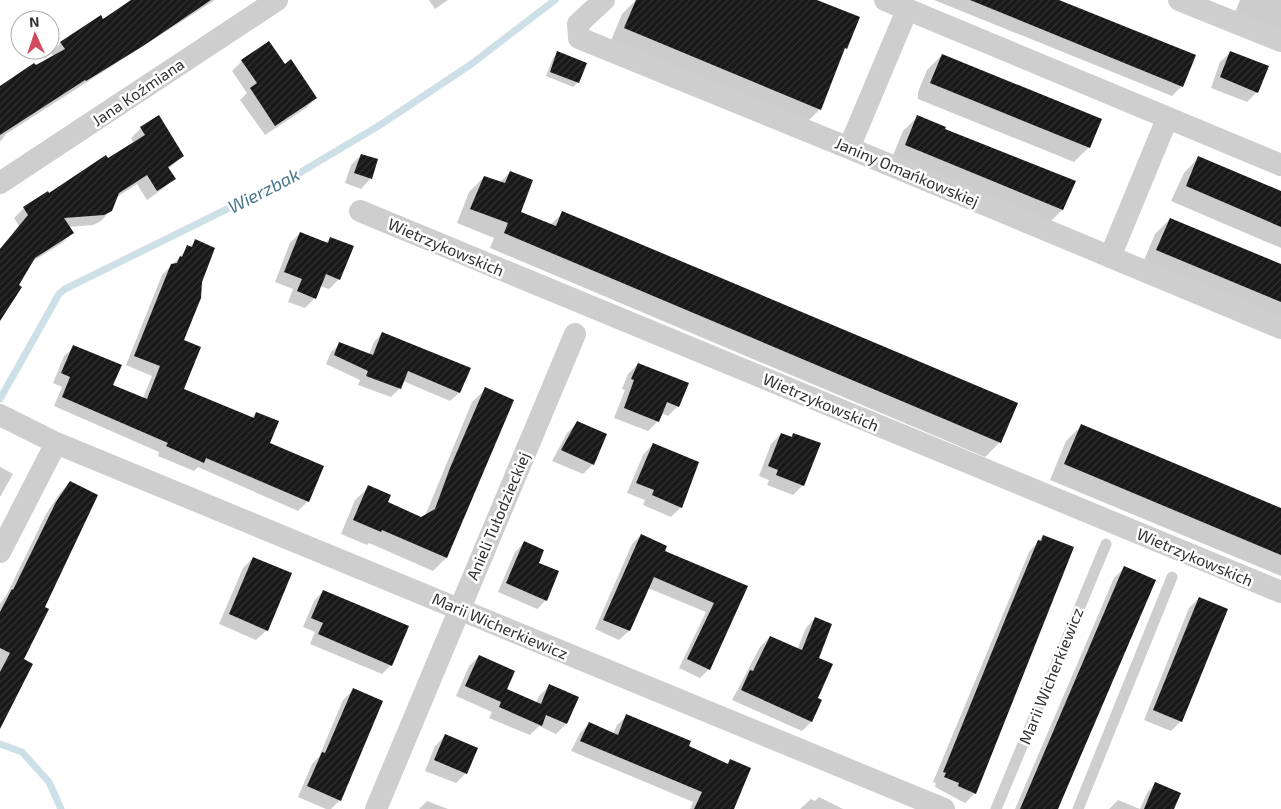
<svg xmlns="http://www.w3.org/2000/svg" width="1281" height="809" font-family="'Exo 2',sans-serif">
  <defs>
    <pattern id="building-hatch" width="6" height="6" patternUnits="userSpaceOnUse" patternTransform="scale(1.25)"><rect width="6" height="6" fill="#181818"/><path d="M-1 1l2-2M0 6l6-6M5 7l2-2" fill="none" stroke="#313131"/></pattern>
  </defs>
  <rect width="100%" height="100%" fill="#fff"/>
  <path fill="#0003" d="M133 0H215L6 134 0 142V87L54 57 51 53 61 42 103 20Z
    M429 0H448L435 9Z
    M636 0H813L845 48 842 51 819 110 804 125 610 43 622 14Z
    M934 0H1057L1182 86 1172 96Z
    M1240 0H1281V34L1234 15Z
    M1231 52 1257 92 1247 102 1211 88 1220 62Z
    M558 53 578 82 573 87 546 76 553 58Z
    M942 55 1089 147 1074 162 918 99V92L927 70Z
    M242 61 316 98 306 108 265 135 240 100 247 93 232 71Z
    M918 116 944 130 1074 181 1062 210 1047 225 891 160 903 131Z
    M141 128 183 156 168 169 174 178 164 188 147 200 137 184 117 197 111 210 101 221 93 225 68 227 72 233 62 243 30 263 0 319V249L19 226 14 218 24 208 134 144 131 138Z
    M361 155 371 178 361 189 345 183 351 165Z
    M1199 157 1281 192V248L1171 201 1184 173Z
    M510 172 519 213 550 225 563 213 1000 442 985 457 490 248 494 238 457 223 469 192 484 177 499 183Z
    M1170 219 1281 266V323L1142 265 1155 234Z
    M300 233 325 243 330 238 339 279 329 289 320 286 315 298 305 308 288 302 293 289 275 282 290 243Z
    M196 241 201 281 182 341 183 390 251 418 256 413 268 443 308 501 298 511 198 467 194 471 158 456 159 452 54 406 62 387 53 383 64 356 74 347 112 386 143 398 152 376 126 365 162 275Z
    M382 333 469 369 459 393 450 401 403 381 400 388 391 397 358 385 360 380 326 364 331 352 340 344 369 355 374 342Z
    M638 364 678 406 668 416 661 413 658 421 648 431 614 418 625 390 622 389 628 374Z
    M486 389 446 558 433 571 369 543 367 545 341 534 355 500 369 487 387 503 421 518 425 516 472 402Z
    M577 423 593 464 583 474 552 461 567 433Z
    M1081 426 1281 509V576L1050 480 1066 441Z
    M781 434 790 438 793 434 803 485 793 495 767 485 769 480 759 476 771 444Z
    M653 444 681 507 671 517 643 505 645 500 627 493 643 455Z
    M0 467 13 474 0 497Z
    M70 482 43 607 0 716V604L6 596 46 514 60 493Z
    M641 535 663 552 746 587 709 669 700 678 679 668 706 612 648 588 629 631 619 640 595 629 632 544Z
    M1043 536 975 793 965 803 935 787 936 783 933 782 1029 552Z
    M524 543 537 563 546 600 537 609 498 592 515 552Z
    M253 558 267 630 256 640 219 624 243 568Z
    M1124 568 1057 809H1015L1114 578Z
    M323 591 391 665 382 674 310 644 315 632 303 627 314 601Z
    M1199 598 1181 721 1171 731 1144 720 1189 608Z
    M815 618 817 699 821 701 811 722 802 731 732 700 760 647 770 637 797 650 806 628Z
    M479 656 504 694 536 703 539 696 549 686 578 698 566 724 556 734 539 726 530 735 489 718 492 712 456 696 469 666Z
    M353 690 340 800 331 809H326L298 797 312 764 319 757 343 700Z
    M627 716 726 765 730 760 732 809H690L693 802 571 751 580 733 590 723 613 734 617 725Z
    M445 736 466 773 456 783 425 771 435 746Z
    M1155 784 1173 809H1109L1118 800 1140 809 1147 793Z
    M819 797 843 809H800L811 799 815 801Z
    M427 801 448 809H419Z"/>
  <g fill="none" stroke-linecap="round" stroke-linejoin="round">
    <path stroke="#cde0e8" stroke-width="7" d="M0 399 59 294 65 289 296 175 380 125 470 65 555 0
      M0 744 22 752 49 782 61 809"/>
  </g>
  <path fill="url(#building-hatch)" d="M131 0H211L143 46 86 81 85 80 0 135V86L34 63 36 65 65 49 60 42 101 15 103 19Z
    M636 0H817L860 17 847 49 845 48 821 110 624 28Z
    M970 0H1059L1196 55 1183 87Z
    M269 41 285 64 291 59 317 98 275 126 250 88 257 83 241 60Z
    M557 51 587 63 579 83 550 72Z
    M1230 51 1269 66 1258 93 1220 77Z
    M942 54 1102 119 1090 148 930 83Z
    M159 115 184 156 168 167 176 179 157 191 147 175 119 193 112 211 104 215 64 218 74 233 35 258 19 285 22 287 0 321V249L28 215 23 207 48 191 49 193 106 155 108 158 145 135 140 127Z
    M917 115 946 127 945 129 1076 181 1063 210 905 145Z
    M361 154 378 159 372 179 354 173Z
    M1198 156 1281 191V227L1186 186Z
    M510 171 533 180 521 212 556 226 562 211 1018 403 1001 443 504 233 508 223 470 209 484 176 505 183Z
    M1170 218 1281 264V302L1156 250Z
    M300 232 328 243 330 237 354 246 340 280 326 274 316 299 297 291 302 279 284 272Z
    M195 239 215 248 202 282 201 298 184 340 201 347 184 389 254 418 256 412 279 421 270 443 324 466 309 502 206 458 204 463 166 446 168 443 62 397 70 377 61 373 73 345 122 365 113 385 147 399 160 366 134 356 171 264 177 263 180 256 182 257 187 245 192 247Z
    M382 332 471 368 460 393 408 371 401 389 366 376 368 371 334 355 339 342 373 355Z
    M638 363 689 383 679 407 667 402 659 422 624 408 634 380 631 379Z
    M485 387 514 400 447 558 382 530 381 532 353 520 368 485 391 495 388 502 421 517 435 509 450 468Z
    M577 421 607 434 594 465 561 450Z
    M1081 424 1281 508V555L1064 464Z
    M781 433 792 437 793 433 821 443 804 486 776 475 778 470 768 466Z
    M653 443 699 462 682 508 652 495 654 490 636 483Z
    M70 481 98 495 45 607 49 609 24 659 33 664 0 729V672L10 653 0 648V612L12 589 13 590 56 502Z
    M641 534 667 546 665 551 748 586 710 670 687 659 714 603 654 577 630 631 603 620Z
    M1043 535 1074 547 976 794 958 786 959 783 944 777 946 773 943 772 1009 610 1038 540 1041 541Z
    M524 541 544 550 539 563 559 571 547 601 506 583Z
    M253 557 292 573 268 631 229 614Z
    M1124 566 1156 580 1147 601 1058 809H1020Z
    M323 590 409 626 392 666 318 634 323 623 311 618Z
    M1199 597 1228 609 1182 722 1153 710Z
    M815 617 832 624 819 658 833 664 818 698 822 700 812 722 741 690 750 670 753 671 770 636 802 650Z
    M479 655 515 671 505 694 507 689 541 704 549 684 579 697 567 724 546 715 542 726 499 707 501 702 465 686Z
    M353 688 383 701 341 801 307 786 322 752 325 753Z
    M626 714 691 741 689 746 728 764 730 759 751 768 734 809H694L702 792 580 741 589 722 618 735Z
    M445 734 478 748 467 774 434 760Z
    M1155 782 1181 793 1174 809H1144Z"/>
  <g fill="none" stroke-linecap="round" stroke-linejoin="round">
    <path stroke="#cecece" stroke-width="11" d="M996 809 1106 544
      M1078 809 1172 577"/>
    <path stroke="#cecece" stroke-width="22" d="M604 0 578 24 579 38 849 148 1281 328
      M885 0 1281 165
      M1179 0 1281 41
      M849 148 907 10
      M0 183 277 0
      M360 211 1281 592
      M1110 257 1167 119
      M0 415 56 443 944 809
      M0 552 56 443
      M376 809 575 334"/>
  </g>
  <g text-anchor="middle" stroke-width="5" stroke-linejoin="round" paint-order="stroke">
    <g font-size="16" fill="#313131" stroke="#fff">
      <text transform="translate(138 92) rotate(-34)" y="6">Jana Koźmiana</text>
      <text transform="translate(907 172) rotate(23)" y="6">Janiny Omańkowskiej</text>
      <text transform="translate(446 247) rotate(23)" y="6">Wietrzykowskich</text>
      <text transform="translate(821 402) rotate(23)" y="6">Wietrzykowskich</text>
      <text transform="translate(498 516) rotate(-67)" y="6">Anieli Tułodzieckiej</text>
      <text transform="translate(1195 557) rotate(23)" y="6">Wietrzykowskich</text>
      <text transform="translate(500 626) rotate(23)" y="6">Marii Wicherkiewicz</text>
      <text transform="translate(1051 676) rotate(-68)" y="6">Marii Wicherkiewicz</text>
    </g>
    <g font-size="18" font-style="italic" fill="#48768b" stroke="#fff">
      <text transform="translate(264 191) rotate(-27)" y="6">Wierzbak</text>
    </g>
  </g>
  <g transform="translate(35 35) rotate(357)"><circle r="24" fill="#ffffff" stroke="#adadad"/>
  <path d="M0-4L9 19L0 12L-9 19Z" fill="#d3495d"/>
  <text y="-8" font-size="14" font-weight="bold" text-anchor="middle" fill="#313131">N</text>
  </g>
</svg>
